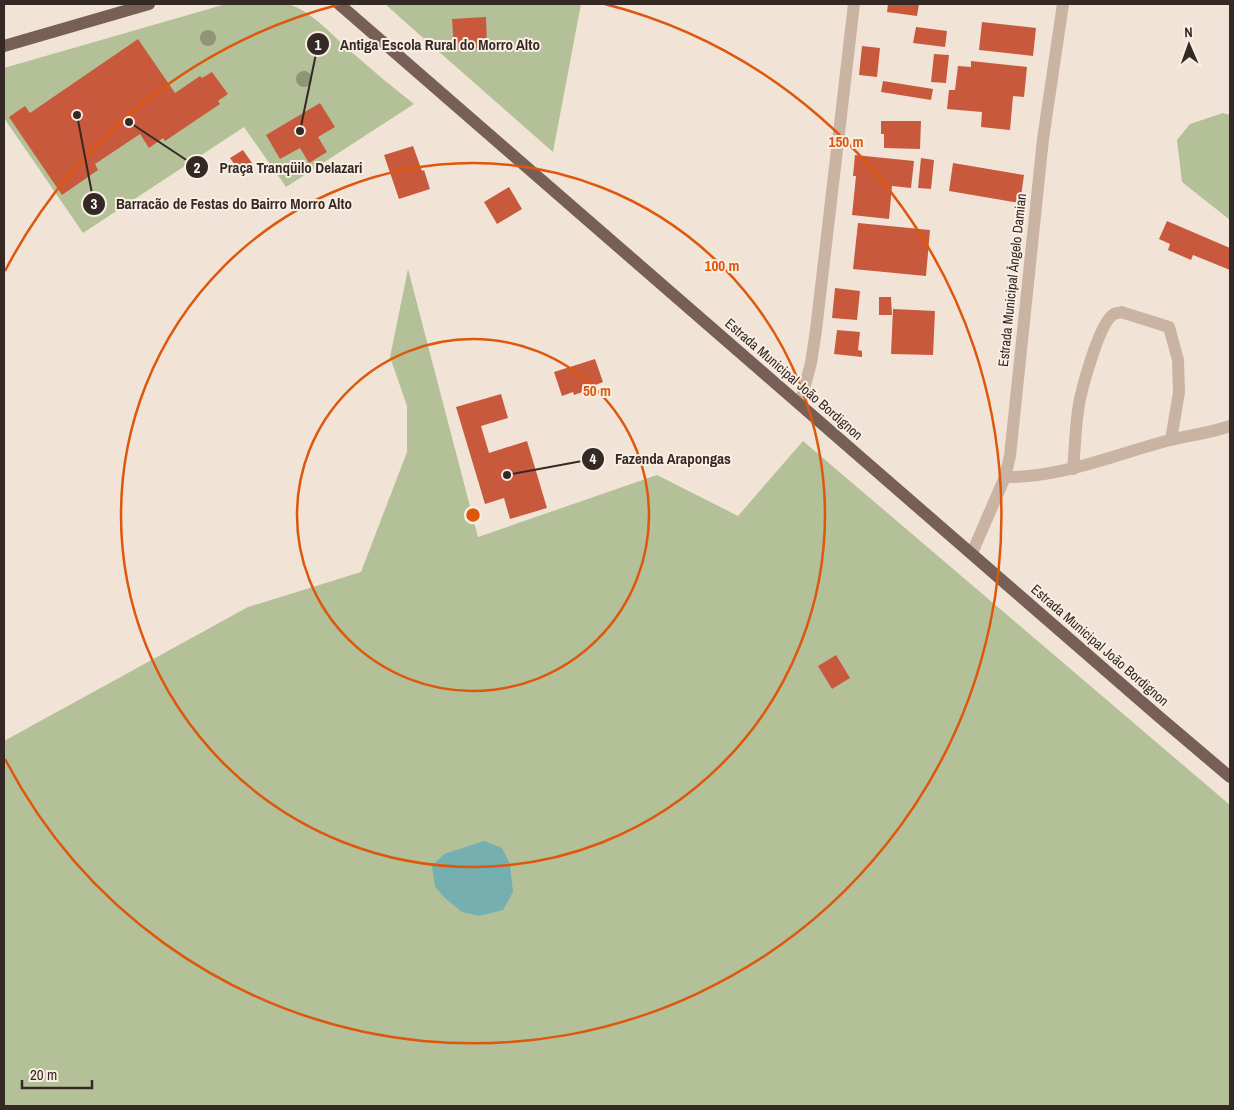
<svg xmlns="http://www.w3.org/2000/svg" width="1234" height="1110" font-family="'Archivo Narrow',sans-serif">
  <rect width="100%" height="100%" fill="#f1e4d7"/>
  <path fill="#b4c097" d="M226 4H288C314 12 334 38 355 55 374 72 394 88 414 104L286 187 244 127 83 233 4 118V68Z
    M385 4H581L553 152 404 21Z
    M1223 113 1230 115V220L1182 182 1177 140 1190 124Z
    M408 269 478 537 657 475 738 516 803 441 1230 805V1106H4V741L248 607 361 572 407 452V406L390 357Z"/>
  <path fill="#75afaf" d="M484 841 502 848 510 864 513 892 503 910 479 916 462 912 446 899 435 887 432 866 444 854Z"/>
  <path fill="#c9593d" d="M888 4H919L917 16 887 12Z
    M486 17 487 48 454 49 452 19Z
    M982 22 1036 28 1033 56 979 50Z
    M916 27 947 31 945 47 913 43Z
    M138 39 175 93 200 76 202 78 212 72 228 94 218 101 220 104 165 141 163 138 149 148 140 134 95 164 98 170 62 195 9 117 25 106 30 113Z
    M862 46 880 48 877 77 859 75Z
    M934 54 949 55 946 83 931 82Z
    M971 61 1027 67 1024 97 1013 96 1010 130 981 127 982 112 947 109 949 90H955L958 66 971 67Z
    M883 81 933 89 931 100 881 92Z
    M320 103 335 127 318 137 327 152 309 163 300 148 280 159 266 135Z
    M881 121H921L920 149 884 148V134H881Z
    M413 146 422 171 424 170 430 189 399 199 384 155Z
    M243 150 252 163 239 171 230 158Z
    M855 155 914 161 911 188 892 186 889 219 852 215 856 176H853Z
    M921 158 934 160 931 189 918 188Z
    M953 163 1024 175 1020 203 949 191Z
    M509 187 522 209 497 224 484 202Z
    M1167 221 1230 248V270L1193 255 1191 260 1168 250 1170 244 1159 239Z
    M858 223 930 230 926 276 853 269Z
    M835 288 860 291 857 320 832 318Z
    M879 297H891L892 315H879Z
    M893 309 935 311 933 355 891 354Z
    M837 330 860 332 858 350 862 351V357L834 354Z
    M595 359 603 382 593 386 594 388 574 395 573 392 562 396 554 372Z
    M501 394 508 418 481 426 489 453 527 441 547 508 510 519 504 498 485 504 456 407Z
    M836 655 850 678 832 689 818 666Z"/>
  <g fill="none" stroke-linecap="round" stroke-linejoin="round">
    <path stroke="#c9b3a3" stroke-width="12" d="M800 404 811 363 816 330 854 4
      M1073 469C1075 450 1075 430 1078 411 1080 394 1099 322 1114 314 1116 313 1119 313 1121 312L1169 327 1178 360 1179 392 1171 440
      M1005 477C1062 478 1116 454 1170 440 1190 435 1211 433 1230 426
      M972 553 1005 477 1010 456 1043 139 1063 4"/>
    <path stroke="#775f56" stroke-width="12" d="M339 4 1157 715 1230 777
      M4 46 149 4"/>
  </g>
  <g fill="#929477">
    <circle cx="208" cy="38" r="8"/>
    <circle cx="304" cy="79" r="8"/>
  </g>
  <g fill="none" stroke="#df570d" stroke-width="2.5">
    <circle cx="473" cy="515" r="176"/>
    <circle cx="473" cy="515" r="352"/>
    <path d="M5 271A528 528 0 0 1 341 4M605 4A528 528 0 1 1 5 759"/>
  </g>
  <g text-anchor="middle" stroke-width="4" stroke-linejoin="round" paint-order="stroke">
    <g font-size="14" fill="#342925" stroke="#f9eee3">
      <text transform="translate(1012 280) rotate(-84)" y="5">Estrada Municipal Ângelo Damian</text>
      <text transform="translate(794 379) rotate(41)" y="5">Estrada Municipal João Bordignon</text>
      <text transform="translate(1100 645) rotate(41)" y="5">Estrada Municipal João Bordignon</text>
    </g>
  </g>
  <circle cx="473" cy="515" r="8" fill="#df570d" stroke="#f9eee3" stroke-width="2.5"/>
  <g font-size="15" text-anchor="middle" font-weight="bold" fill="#df570d" stroke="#f9eee3" stroke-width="4" stroke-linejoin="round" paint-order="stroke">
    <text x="846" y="147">150 m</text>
    <text x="722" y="271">100 m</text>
    <text x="597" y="396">50 m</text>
  </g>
  <path fill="none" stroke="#342925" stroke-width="2" d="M300 131L318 44M129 122L197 167M77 115L94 204M507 475L593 459"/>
  <g fill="#342925" stroke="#f9eee3" stroke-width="2">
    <circle cx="300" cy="131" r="5"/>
    <circle cx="129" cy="122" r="5"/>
    <circle cx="77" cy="115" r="5"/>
    <circle cx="507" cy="475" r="5"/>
    <circle cx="318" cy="44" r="12"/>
    <circle cx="197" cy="167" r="12"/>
    <circle cx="94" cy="204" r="12"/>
    <circle cx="593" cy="459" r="12"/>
  </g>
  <g font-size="15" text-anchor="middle" font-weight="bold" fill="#fff">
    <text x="318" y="50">1</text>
    <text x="197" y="173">2</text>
    <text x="94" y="209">3</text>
    <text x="593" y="464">4</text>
  </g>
  <g font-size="15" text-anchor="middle" font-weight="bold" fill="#342925" stroke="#f9eee3" stroke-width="4" stroke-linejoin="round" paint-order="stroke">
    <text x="440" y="50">Antiga Escola Rural do Morro Alto</text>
    <text x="291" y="173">Praça Tranqüilo Delazari</text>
    <text x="234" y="209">Barracão de Festas do Bairro Morro Alto</text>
    <text x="673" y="464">Fazenda Arapongas</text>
  </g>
  <rect width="1234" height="1110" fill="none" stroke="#342925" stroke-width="10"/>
  <g transform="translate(1189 45) rotate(358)" stroke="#f9eee3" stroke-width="4" paint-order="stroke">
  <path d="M0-4L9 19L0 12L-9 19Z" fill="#342925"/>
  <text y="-8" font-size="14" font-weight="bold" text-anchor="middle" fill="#342925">N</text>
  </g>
  <path d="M22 1080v8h70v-8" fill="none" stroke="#342925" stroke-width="2.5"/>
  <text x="30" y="1080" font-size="15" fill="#342925" stroke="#f9eee3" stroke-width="4" paint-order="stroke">20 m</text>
</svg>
